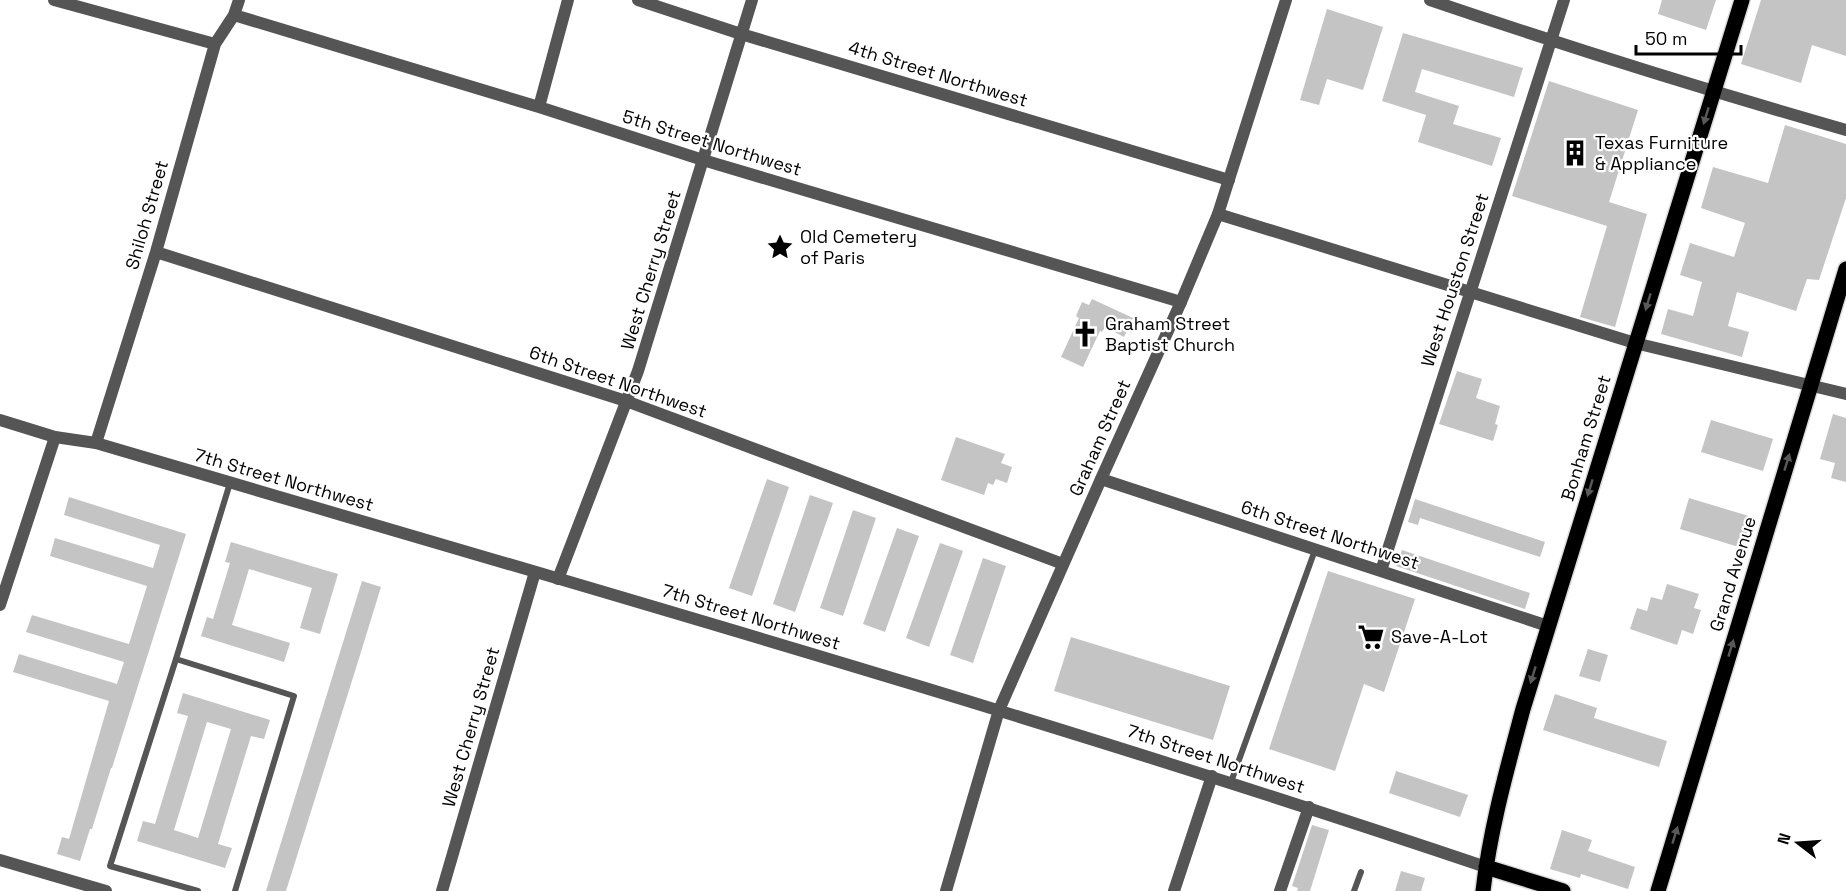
<svg xmlns="http://www.w3.org/2000/svg" width="1846" height="891" font-family="'Space Grotesk',sans-serif">
  <rect width="100%" height="100%" fill="#fff"/>
  <path fill="#c4c4c4" fill-rule="evenodd" d="M1662 0H1716L1706 30 1658 14Z
    M1761 0H1846V56L1812 45 1801 83 1741 64Z
    M1327 9 1383 27 1363 90 1327 79 1319 105 1300 100Z
    M1403 33 1523 68 1514 97 1422 69 1415 92 1459 106 1453 124 1501 138 1492 166 1418 142 1426 115 1382 101Z
    M1549 81 1638 110 1609 202 1647 214 1615 327 1580 317 1607 226 1512 196Z
    M1785 125 1846 144V198L1819 280 1807 279 1796 311 1737 292 1728 326 1749 332 1742 357 1661 334 1668 309 1693 316 1702 282 1680 275 1690 243 1734 257 1745 223 1701 208 1713 167 1768 183Z
    M1092 299 1133 318 1124 337 1105 327 1102 332 1100 331 1083 367 1061 357 1079 318 1076 316 1082 302 1089 305Z
    M1457 371 1482 379 1476 398 1500 406 1495 424 1498 425 1493 441 1439 424Z
    M1833 414 1846 418V482L1831 478 1835 463 1820 459Z
    M1711 420 1773 439 1763 471 1701 452Z
    M956 437 1005 454 1001 463 1012 467 1007 483 996 479 993 485 988 483 984 495 941 480Z
    M767 479 789 487 752 596 729 588Z
    M810 495 833 503 795 612 773 604Z
    M69 497 186 534 112 768H111L92 829H90L80 861 57 854 62 837 69 839 109 701 13 672 19 654 117 684 124 662 26 632 32 615 129 644 147 586 50 556 55 538 153 568 160 545 64 515Z
    M1689 498 1752 517 1742 548 1680 529Z
    M1415 499 1545 542 1540 557 1420 518 1418 525 1408 522Z
    M853 510 876 518 843 616 820 608Z
    M897 528 919 536 885 632 863 624Z
    M231 542 338 574 320 634 300 628 312 588 249 569 232 625 290 643 284 662 201 636 207 617 213 619 230 563 225 562Z
    M940 543 963 551 929 647 906 638Z
    M1402 550 1530 593 1525 609 1396 566Z
    M983 558 1006 566 973 663 950 655Z
    M1328 571 1415 599 1384 692 1364 684 1335 771 1269 749Z
    M362 581 381 587 356 668 286 891H266Z
    M1667 584 1699 594 1694 608 1701 610 1693 634 1682 630 1677 645 1630 629 1637 608 1647 611 1651 597 1662 600Z
    M1071 637 1230 686 1213 740 1054 691Z
    M1588 649 1608 655 1600 682 1579 676Z
    M183 693 270 720 264 739 251 736 218 844 232 848 225 868 137 841 143 821 155 824 188 716 177 713ZM207 722 231 729 198 838 174 830Z
    M1555 694 1597 708 1594 718 1667 741 1659 767 1543 730Z
    M1396 771 1468 795 1460 817 1389 793Z
    M1312 825 1329 830 1310 891H1297L1298 888 1292 886Z
    M1562 830 1592 840 1588 851 1635 867 1628 889 1581 874 1580 878 1550 869Z
    M1401 871 1425 878 1421 891H1395Z"/>
  <g fill="none" stroke-linecap="round" stroke-linejoin="round">
    <g stroke="#dbdbdb" stroke-width="18">
      <path id="primary" d="M1486 867 1563 891
        M1483 891C1490 829 1507 769 1523 709L1742 0
        M1658 891 1846 269"/>
    </g>
    <path stroke="#555" stroke-width="6" d="M176 659 294 696 235 891
      M1231 782 1315 550
      M198 891 110 866 176 659 230 483
      M1354 891 1361 872"/>
    <path stroke="#555" stroke-width="12" d="M54 0 215 44
      M638 0 741 34 1229 180
      M1430 0C1568 47 1706 90 1846 130
      M234 15 539 107 703 160 1181 302
      M539 107 568 0
      M1218 214 1635 343
      M156 252 626 401 1063 564
      M96 443 156 252 215 44 234 15 239 0
      M1101 479 1548 626
      M1381 571 1564 0
      M558 579 638 371 752 0
      M0 605 55 437
      M0 860 106 891
      M442 891 535 572
      M1174 891 1212 776
      M1280 891 1309 807"/>
    <path stroke="#555" stroke-width="12" d="M1635 343 1846 394
      M0 420 55 437 96 443C561 580 1027 712 1486 867
      M946 891 999 710 1101 479 1181 302 1218 214 1286 0"/>
    <use href="#primary" stroke="#000" stroke-width="15"/>
  </g>
  <defs><path id="oneway-solid" d="M-6-.8H1V-3.2L6.5 0L1 3.2V.8H-6Z" transform="scale(1.5)"/></defs>
  <g fill="#595959">
    <use href="#oneway-solid" transform="translate(1706 116) rotate(107)"/>
    <use href="#oneway-solid" transform="translate(1648 302) rotate(107)"/>
    <use href="#oneway-solid" transform="translate(1787 462) rotate(-73)"/>
    <use href="#oneway-solid" transform="translate(1590 488) rotate(107)"/>
    <use href="#oneway-solid" transform="translate(1731 648) rotate(-73)"/>
    <use href="#oneway-solid" transform="translate(1533 675) rotate(107)"/>
    <use href="#oneway-solid" transform="translate(1675 835) rotate(-73)"/>
  </g>
  <defs>
    <g id="building-bare" transform="scale(2.07)"><path d="M-4-6H4V6H1V3H-1V6H-4ZM-2.5-4.3h1.7v1.8h-1.7ZM.8-4.3h1.7v1.8H.8ZM-2.5-1h1.7V.8h-1.7ZM.8-1h1.7V.8H.8Z" fill="#000" stroke="#fff" stroke-width="2.5" paint-order="stroke"/></g>
    <g id="sight-bare" transform="scale(2.07)"><path d="M0-6L1.8-2.2L6-1.7L2.9 1.2L3.7 5.4L0 3.3L-3.7 5.4L-2.9 1.2L-6-1.7L-1.8-2.2Z" fill="#000" stroke="#fff" stroke-width="2.5" paint-order="stroke"/></g>
    <g id="church-bare" transform="scale(2.07)"><path d="M-1.2-6h2.4v3.5h3.3v2.4h-3.3V6h-2.4V-.1h-3.3v-2.4h3.3Z" fill="#000" stroke="#fff" stroke-width="2.5" paint-order="stroke"/></g>
    <g id="supermarket-bare" transform="scale(2.07)"><path d="M-6-5.5h2.5l.6 2H6L4.5 2H-2.5L-4.4-4H-6ZM-1.5 3.2a1.3 1.3 0 1 0 .1 0ZM3 3.2a1.3 1.3 0 1 0 .1 0Z" fill="#000" stroke="#fff" stroke-width="2.5" paint-order="stroke"/></g>
  </defs>
  <g fill-rule="evenodd">
    <use href="#building-bare" x="1575" y="153"/>
    <use href="#sight-bare" x="780" y="247"/>
    <use href="#church-bare" x="1085" y="334"/>
    <use href="#supermarket-bare" x="1371" y="637"/>
  </g>
  <g text-anchor="middle" stroke-width="4.5" stroke-linejoin="round" paint-order="stroke">
    <g font-size="18" fill="#000" stroke="#fff">
      <text transform="translate(938 74) rotate(17)" y="6">4th Street Northwest</text>
      <text transform="translate(712 143) rotate(17)" y="6">5th Street Northwest</text>
      <text transform="translate(147 215) rotate(-74)" y="6">Shiloh Street</text>
      <text transform="translate(651 270) rotate(-73)" y="6">West Cherry Street</text>
      <text transform="translate(1455 280) rotate(-72)" y="6">West Houston Street</text>
      <text transform="translate(618 382) rotate(19)" y="6">6th Street Northwest</text>
      <text transform="translate(1100 438) rotate(-66)" y="6">Graham Street</text>
      <text transform="translate(1586 438) rotate(-73)" y="6">Bonham Street</text>
      <text transform="translate(284 480) rotate(16)" y="6">7th Street Northwest</text>
      <text transform="translate(1330 535) rotate(18)" y="6">6th Street Northwest</text>
      <text transform="translate(1733 574) rotate(-73)" y="6">Grand Avenue</text>
      <text transform="translate(751 617) rotate(17)" y="6">7th Street Northwest</text>
      <text transform="translate(471 727) rotate(-74)" y="6">West Cherry Street</text>
      <text transform="translate(1216 759) rotate(18)" y="6">7th Street Northwest</text>
    </g>
    <g font-size="18" fill="#000" stroke="#fff" text-anchor="start">
      <text x="1595" y="149">Texas Furniture<tspan x="1595" dy="21">&amp; Appliance</tspan></text>
      <text x="800" y="243">Old Cemetery<tspan x="800" dy="21">of Paris</tspan></text>
      <text x="1105" y="330">Graham Street<tspan x="1105" dy="21">Baptist Church</tspan></text>
      <text x="1391" y="643">Save-A-Lot</text>
    </g>
  </g>
  <g transform="translate(1798 843) rotate(287)" stroke="#ffffff" stroke-width="4.5" paint-order="stroke">
  <path d="M0-4.5L10 22L0 15L-10 22Z" fill="#000000"/>
  <text y="-9" font-size="16" font-weight="bold" text-anchor="middle" fill="#000000">N</text>
  </g>
  <path d="M1636 45v9h105v-9" fill="none" stroke="#000000" stroke-width="3"/>
  <text x="1645" y="45" font-size="18" fill="#000000" stroke="#ffffff" stroke-width="4.5" paint-order="stroke">50 m</text>
</svg>
